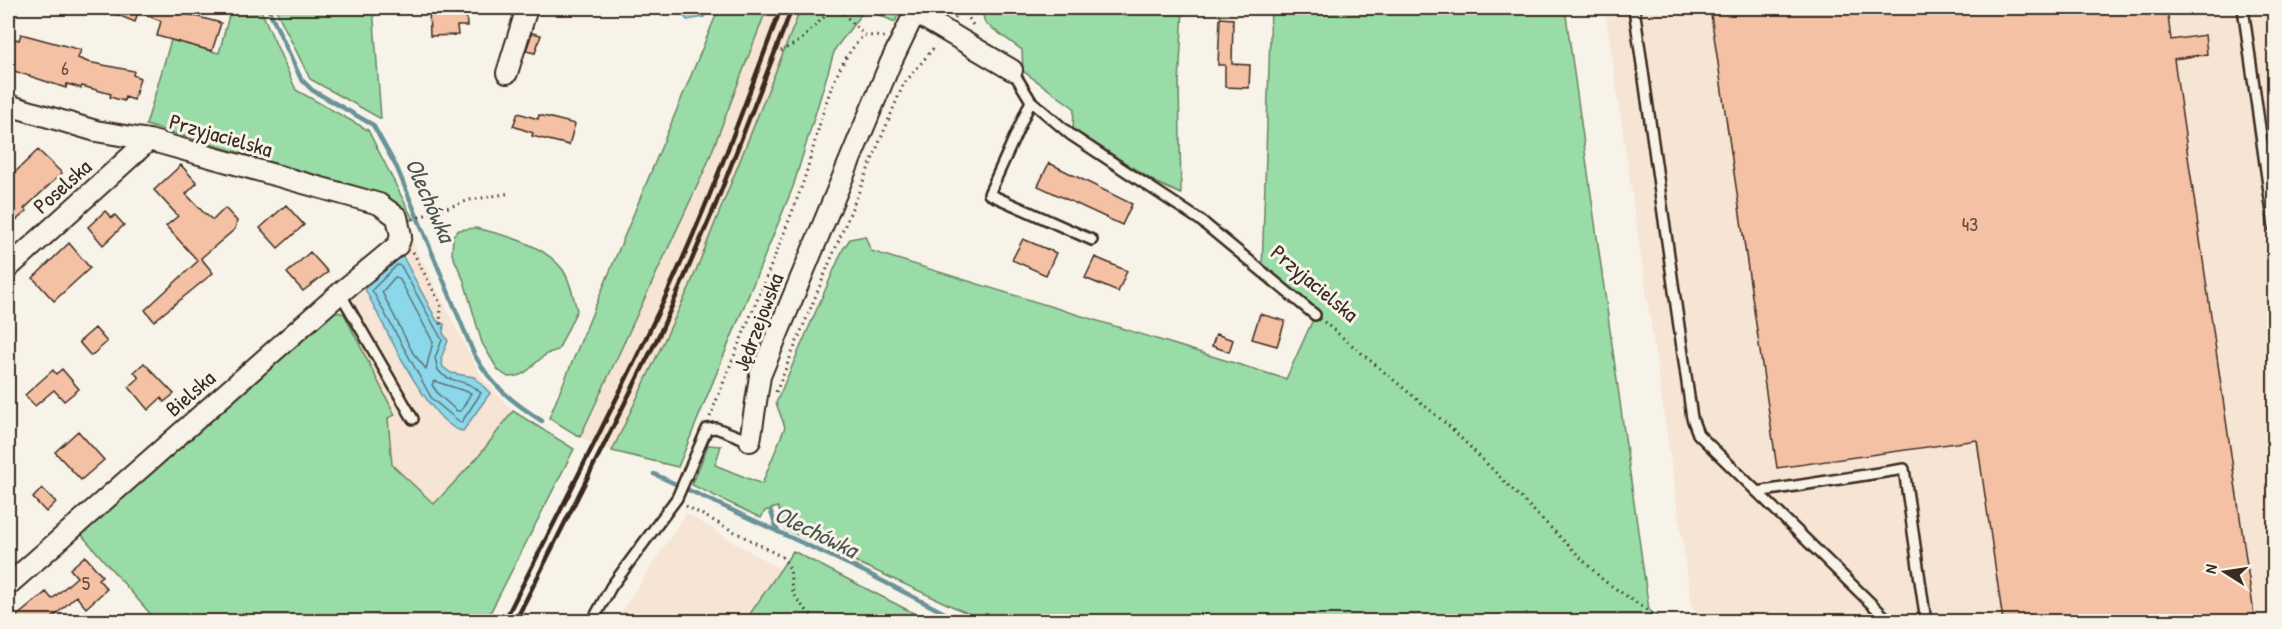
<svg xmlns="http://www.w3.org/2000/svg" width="2282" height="629" font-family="'Patrick Hand',sans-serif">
  <rect width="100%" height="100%" fill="#f7f3e8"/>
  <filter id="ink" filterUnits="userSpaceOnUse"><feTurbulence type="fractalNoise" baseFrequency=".0167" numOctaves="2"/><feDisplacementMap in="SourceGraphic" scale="12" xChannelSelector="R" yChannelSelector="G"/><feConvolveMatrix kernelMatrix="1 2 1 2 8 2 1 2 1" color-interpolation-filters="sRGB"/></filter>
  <g filter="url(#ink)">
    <path fill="#f6e4d4" d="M767 8H801L689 288 612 451 580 437 706 167Z
      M1605 8H2274V621H1707L1692 607Z
      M410 237 481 377 513 411 478 457 434 504 392 465 388 418 395 415 327 309Z
      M686 513 779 569 743 621H616Z"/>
    <path fill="#99dca8" stroke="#6a8363" stroke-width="1.5" d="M231 8H260L296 90 368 130 413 219 408 221 388 197 146 125 171 40 219 53Z
      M275 8H373L381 119 310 79Z
      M719 8H767L706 167 580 437 549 418Z
      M801 8H901L895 22 865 9 835 49 793 187 678 467 612 451 689 288Z
      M981 8H1183L1179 84 1181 194 1155 182 1073 129 1074 108 1023 71 1022 50 985 23Z
      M1271 8H1565L1649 610 1664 621H984L785 529 778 507 765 511 761 518 692 485 708 445 721 446 715 465 762 484 785 427 776 403 843 249 850 239 865 236 871 251 1286 379 1315 315 1262 270Z
      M475 228C505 235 544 244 563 270 571 282 573 297 577 310L558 350C533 355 534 377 508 377L498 370 482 343 464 281 452 254 453 235 459 230Z
      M327 309 344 314 395 415 388 418 392 465 434 504 478 457 513 411 574 449 486 621H149L153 617 80 533Z
      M793 551 929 621H745Z"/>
    <path fill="#8bd8eb" stroke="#6b9299" stroke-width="1.5" d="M685 8H708L704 17 687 20 683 15Z
      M401 253 437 321 444 324 443 333 448 341 441 358 443 367 451 373 474 377 490 393 463 431C431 429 380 317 365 289Z"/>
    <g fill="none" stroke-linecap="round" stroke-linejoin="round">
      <path stroke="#5b7070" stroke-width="1.5" d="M397 265 401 266 442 340 435 358 438 370C450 386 465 376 481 393L461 423 432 399 372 290Z
        M395 277 399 278 433 342 426 369 413 353 382 292Z
        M434 381 471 393 461 411H457L439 395 432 385Z"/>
      <path stroke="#6b9299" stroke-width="4.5" d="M268 8 301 79 312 90 373 125 397 168 474 354C492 386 511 401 542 421
        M654 474 865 572 962 622
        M771 512 778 532"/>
    </g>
    <path fill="#f4c1a5" stroke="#3b2a1e" stroke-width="1.5" d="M101 8H192L191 15 221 23 212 51 157 36 161 21 138 12 135 22Z
      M429 8 466 9 467 26H457L458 35 430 36Z
      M1710 8H2167L2171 40 2205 35 2207 54 2174 59 2255 621H2003L1977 440 1777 468Z
      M1220 18 1233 19 1232 64 1250 65 1249 88 1225 87V65H1218Z
      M532 33 541 35 535 53 526 51Z
      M21 34 81 50 78 58 88 62 134 71 133 75 140 78 134 100 125 97 124 101 110 97 111 94 82 86 81 88 67 84 66 88 8 69V37L19 40Z
      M518 113 538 119 539 115 575 124 569 145 532 136 533 133 513 126Z
      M38 150 62 173 24 209 27 211 8 227V179Z
      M1049 163 1132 204 1122 225 1038 186Z
      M181 165 197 183 186 194 204 213 213 220 225 208 237 221 235 229 201 258 213 273 154 321 145 310 198 261 166 226 178 216 154 190Z
      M286 205 304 225 278 248 260 228Z
      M105 211 112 218 115 215 124 225 103 245 88 227Z
      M1023 239 1056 253 1046 275 1012 260Z
      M69 243 90 268 54 301 33 278Z
      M310 252 328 272 303 291 287 273Z
      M1095 257 1127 271 1118 292 1085 278Z
      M1260 314 1285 321 1277 346 1252 339Z
      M95 328 107 342 91 356 79 342Z
      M1216 334 1233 340 1229 352 1212 346Z
      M144 363 174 394 164 402 161 398 148 410 129 387 139 378 134 372Z
      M62 369 79 389 64 401 54 390 35 406 25 395 53 370 56 374Z
      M78 431 104 460 81 480 55 452Z
      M42 488 56 502 46 512 33 498Z
      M85 556 102 576 98 579 107 589 86 608 76 596 49 621H11L46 592 52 599 77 577 70 569Z"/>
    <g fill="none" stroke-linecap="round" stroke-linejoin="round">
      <g stroke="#3b2a1e" stroke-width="14">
        <path id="lane" d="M1634 8 1692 418 1698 434 1890 622
          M2243 8 2274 227
          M1012 70 1031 101 1071 135 1200 220 1315 315
          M1031 101 989 194 1092 240
          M340 293 413 419
          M1757 492 1904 469 1926 622
          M592 622 611 587 677 498 707 429 716 428 750 441"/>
      </g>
      <g stroke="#3b2a1e" stroke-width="24">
        <path id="street" d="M914 12 1012 70
          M507 73 527 8
          M8 105 96 131 149 140 379 204 397 217 401 236 398 245 340 293 8 585
          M8 268 149 140
          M750 441 760 376 890 64 917 8"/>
      </g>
      <path stroke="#3b2a1e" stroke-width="3" stroke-dasharray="1.5 4.5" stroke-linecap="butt" d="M963 8 974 27
        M955 18 962 8
        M781 51 800 41 830 11 842 12 864 35
        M413 219 470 200 511 193
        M413 252 441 305 440 327
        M1324 322 1449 426 1603 580 1664 622
        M776 392 903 85 936 45
        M710 417C739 341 772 267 800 191 819 140 824 75 864 35L884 37
        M686 506 782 557C794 571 789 573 792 588 796 603 809 612 819 622"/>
      <use href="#lane" stroke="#f7f3e8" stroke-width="9"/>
      <use href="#street" stroke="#f7f3e8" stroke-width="20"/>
      <path stroke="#3b2a1e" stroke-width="4.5" d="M504 622C560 510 618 400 670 287 712 196 746 101 781 8
        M515 622 661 331 716 204 792 8"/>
    </g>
  </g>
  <g text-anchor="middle" stroke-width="6" stroke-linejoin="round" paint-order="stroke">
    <g font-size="20" fill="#695040">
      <text x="65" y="75">6</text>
      <text x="1970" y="231">43</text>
      <text x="86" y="590">5</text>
    </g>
    <g font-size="22" fill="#3b2a1e" stroke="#f7f3e8">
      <text transform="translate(221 135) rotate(16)" y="8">Przyjacielska</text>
      <text transform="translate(62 186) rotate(-42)" y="8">Poselska</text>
      <text transform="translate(1315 283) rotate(40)" y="8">Przyjacielska</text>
      <text transform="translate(758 322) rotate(-69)" y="8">Jędrzejowska</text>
      <text transform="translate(190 393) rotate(-41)" y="8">Bielska</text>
    </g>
    <g font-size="24" font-style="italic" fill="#4f5651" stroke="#f7f3e8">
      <text transform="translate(430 200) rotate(66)" y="8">Olechówka</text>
      <text transform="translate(816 532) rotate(26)" y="8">Olechówka</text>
    </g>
  </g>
  <rect width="2282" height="629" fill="none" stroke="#f7f3e8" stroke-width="30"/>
  <rect x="15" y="15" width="2252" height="599" fill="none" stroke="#3b2a1e" stroke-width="2" filter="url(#ink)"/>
  <g transform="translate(2225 572) rotate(282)" stroke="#f7f3e8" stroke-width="4.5" paint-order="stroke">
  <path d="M0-4.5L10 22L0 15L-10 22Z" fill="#3b2a1e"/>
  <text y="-9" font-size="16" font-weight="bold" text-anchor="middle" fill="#3b2a1e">N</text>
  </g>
</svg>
